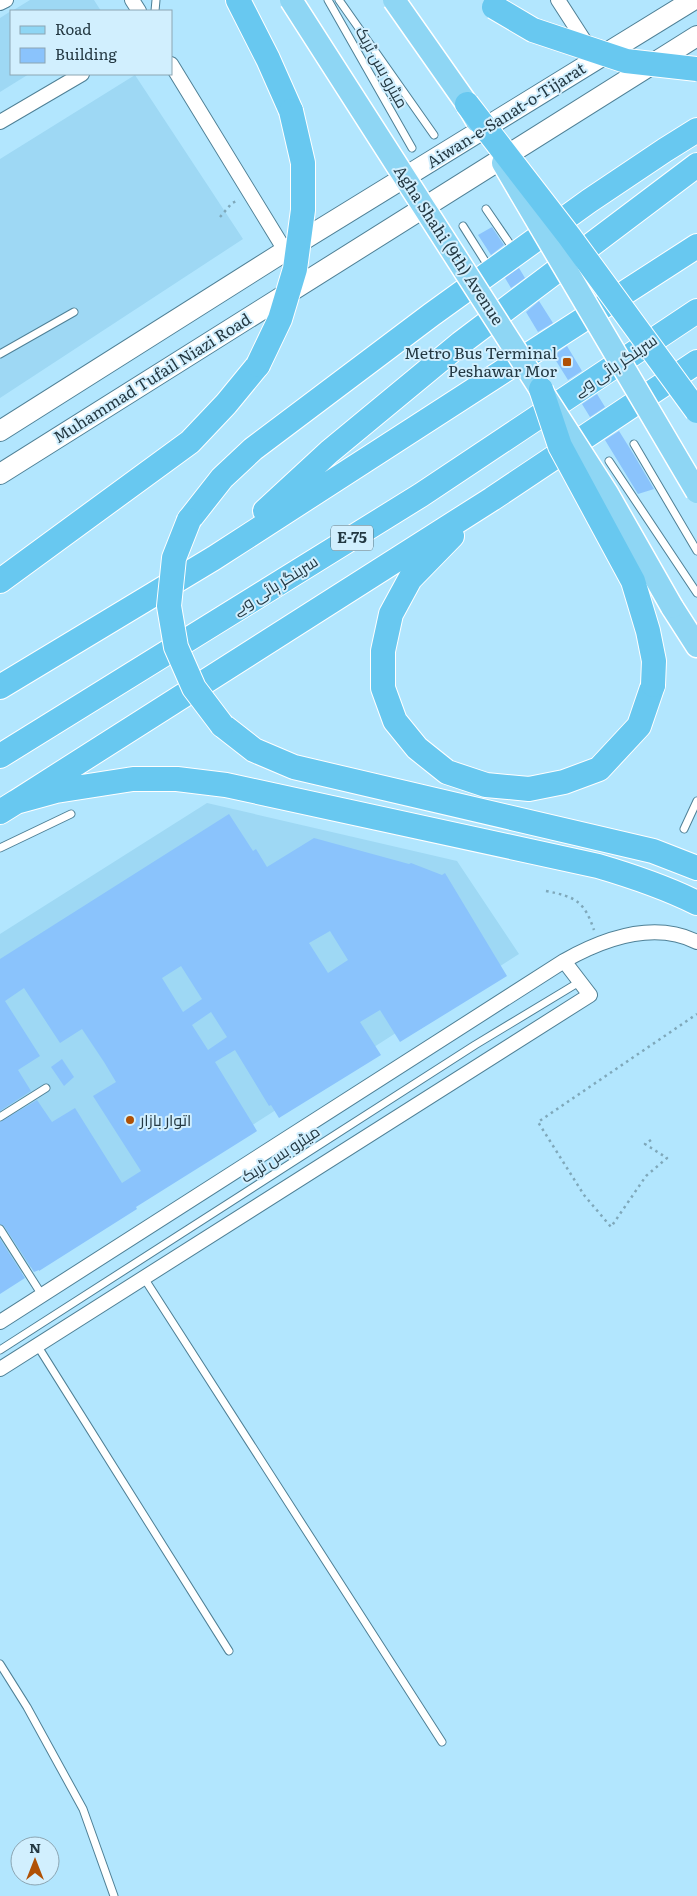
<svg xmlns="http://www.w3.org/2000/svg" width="697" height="1896" font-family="Literata,Cairo,serif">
  <rect width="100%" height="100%" fill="#b2e6fe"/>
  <path fill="#9ed8f4" d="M30 0H94L101 11H12Z
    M11 11V74H29L0 92V18Z
    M135 75 243 239 0 398V159Z
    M207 803 457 861 519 954 0 1287V934Z"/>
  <path fill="#8ac3fc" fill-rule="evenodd" d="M492 227 504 245 491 255 478 235Z
    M519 268 525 278 511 288 505 278Z
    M539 301 553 323 538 332 526 312Z
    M567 346 582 371 568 380 553 356Z
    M597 394 605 407 590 417 582 404Z
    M619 431 634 455 654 489 638 494 605 440Z
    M229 814 253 851 256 849 267 867 314 838 409 864 411 863 442 875 445 873 507 976 400 1042 380 1010 360 1022 381 1055 279 1118 271 1105 269 1106 235 1050 215 1062 257 1131 136 1207 137 1209 39 1271V1270L34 1272 4 1226 0 1224V1122L37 1100 52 1122 75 1108 122 1183 141 1171 93 1096 116 1082 104 1062 82 1029 60 1043 24 988 5 1001 40 1056 18 1070 31 1091 0 1111V959ZM330 931 348 960 328 973 309 943ZM181 966 202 999 183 1012 162 978ZM211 1012 227 1037 208 1050 192 1025Z
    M62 1059 74 1077 64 1086 51 1067Z
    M0 1239 25 1278 0 1294Z"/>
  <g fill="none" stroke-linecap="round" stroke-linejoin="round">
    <g stroke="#4f8096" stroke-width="9">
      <path id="service" d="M328 0 412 148
        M339 0 434 135
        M155 11 156 0
        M486 209 512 247
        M463 226 485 261
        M0 354 74 312
        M634 444 697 551
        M609 461 697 593
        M684 829 697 801
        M0 848 71 814
        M0 1117 46 1088
        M0 1229 42 1295
        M144 1278 442 1742
        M37 1345 229 1651
        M0 1350 475 1045 576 984
        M0 1664 27 1707 83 1809 114 1896"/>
    </g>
    <g stroke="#4f8096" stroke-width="16">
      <path id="minor" d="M132 0 139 11
        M558 0 589 48
        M0 3 6 0
        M171 64 289 257
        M0 122 82 74
        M0 1322 564 961C603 939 653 920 697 942
        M0 1369 590 995 564 961"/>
    </g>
    <g stroke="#4f8096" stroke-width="22">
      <path id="secondary" d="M0 431 285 251 693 0
        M0 474 697 36"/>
    </g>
    <g stroke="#fff" stroke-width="25">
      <path id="primary" d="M672 607 697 646"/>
    </g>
    <g stroke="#fff" stroke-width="26">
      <path id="trunk" d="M238 0 268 59 291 111
        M265 511 329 452 461 343 697 165
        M189 520 222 478 253 449 431 315 589 201 665 150 697 130
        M452 536 410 579 391 614 383 651V688L395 721 417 748 447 772 486 785 529 789 564 782 599 769 639 726 653 685
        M0 581 190 442 226 404 258 365
        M0 687 214 558 697 246
        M222 725 254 750 294 767 653 851 697 868
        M0 756 421 495 697 311
        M16 802 492 499 697 362
        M0 812 16 802 56 791 133 779H177L226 785 598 866C632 876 665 887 697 903"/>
    </g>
    <path stroke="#7fa8ba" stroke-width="2.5" stroke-dasharray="2.5 4" stroke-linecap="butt" d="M220 217 232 203 239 200
      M546 891C576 897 584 901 594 930
      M651 1140 645 1144 667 1158 646 1176 611 1227 584 1195 538 1122 697 1014"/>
    <use href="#service" stroke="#fff" stroke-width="7"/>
    <use href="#minor" stroke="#fff" stroke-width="14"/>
    <use href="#secondary" stroke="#fff" stroke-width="20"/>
    <use href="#primary" stroke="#8ed6f4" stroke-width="22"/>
    <use href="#trunk" stroke="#68c8f0" stroke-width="24"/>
    <g stroke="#fff" stroke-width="25" stroke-linecap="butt">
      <path id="primary-bridge" d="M291 0 607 493 672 607
        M394 0 467 104 477 121
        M503 163 697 492"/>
    </g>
    <g stroke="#fff" stroke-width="26" stroke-linecap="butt">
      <path id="trunk-bridge" d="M494 7 533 30 626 61 697 69
        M467 104 569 236 697 411
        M258 365 280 319 295 269 303 210V163L291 111
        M541 389 560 446 633 581 648 631 654 661 653 685
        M189 520 174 558 169 606 176 647 194 688 222 725"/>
    </g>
    <use href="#primary-bridge" stroke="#8ed6f4" stroke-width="22"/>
    <use href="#trunk-bridge" stroke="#68c8f0" stroke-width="24"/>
  </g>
  <g fill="#b05105" stroke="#d1effe" stroke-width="2">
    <rect x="562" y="357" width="10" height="10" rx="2.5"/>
    <circle cx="130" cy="1120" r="5"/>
  </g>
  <g text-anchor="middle" stroke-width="4" stroke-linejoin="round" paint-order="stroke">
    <rect fill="#d1effe" stroke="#58707b" stroke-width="1" x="331" y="525.5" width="42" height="25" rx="4"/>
    <g font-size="15" font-weight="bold" fill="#243943">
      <text x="352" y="543">E-75</text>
    </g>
    <g font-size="16" fill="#243943" stroke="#d1effe">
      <text transform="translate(382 67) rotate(61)" y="6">میٹرو بس ٹریک</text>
      <text transform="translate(506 115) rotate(-32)" y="6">Aiwan-e-Sanat-o-Tijarat</text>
      <text transform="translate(449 245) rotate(57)" y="6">Agha Shahi (9th) Avenue</text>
      <text transform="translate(615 365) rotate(-34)" y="6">سرینگر ہائی وے</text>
      <text transform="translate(152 378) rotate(-32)" y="6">Muhammad Tufail Niazi Road</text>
      <text transform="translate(275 585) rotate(-32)" y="6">سرینگر ہائی وے</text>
      <text transform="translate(280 1154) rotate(-33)" y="6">میٹرو بس ٹریک</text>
    </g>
    <g font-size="16" fill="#243943" stroke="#d1effe" text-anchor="end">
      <text x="557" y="359">Metro Bus Terminal<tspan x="557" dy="18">Peshawar Mor</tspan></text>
      <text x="140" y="1126" text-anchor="start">اتوار بازار</text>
    </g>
  </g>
  <rect x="10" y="10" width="162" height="65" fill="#d1effe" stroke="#8ca6b3"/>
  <rect x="20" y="26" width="25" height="8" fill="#8ed6f4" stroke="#8ca6b3"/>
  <text x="55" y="35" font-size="15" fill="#243943">Road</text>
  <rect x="20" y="48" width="25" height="15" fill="#8ac3fc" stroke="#8ca6b3"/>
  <text x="55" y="60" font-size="15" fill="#243943">Building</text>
  <g transform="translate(35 1861)"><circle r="24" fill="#d1effe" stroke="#8ca6b3"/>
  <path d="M0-4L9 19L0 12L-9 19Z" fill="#b05105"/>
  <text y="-8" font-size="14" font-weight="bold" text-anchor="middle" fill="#243943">N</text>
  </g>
</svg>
